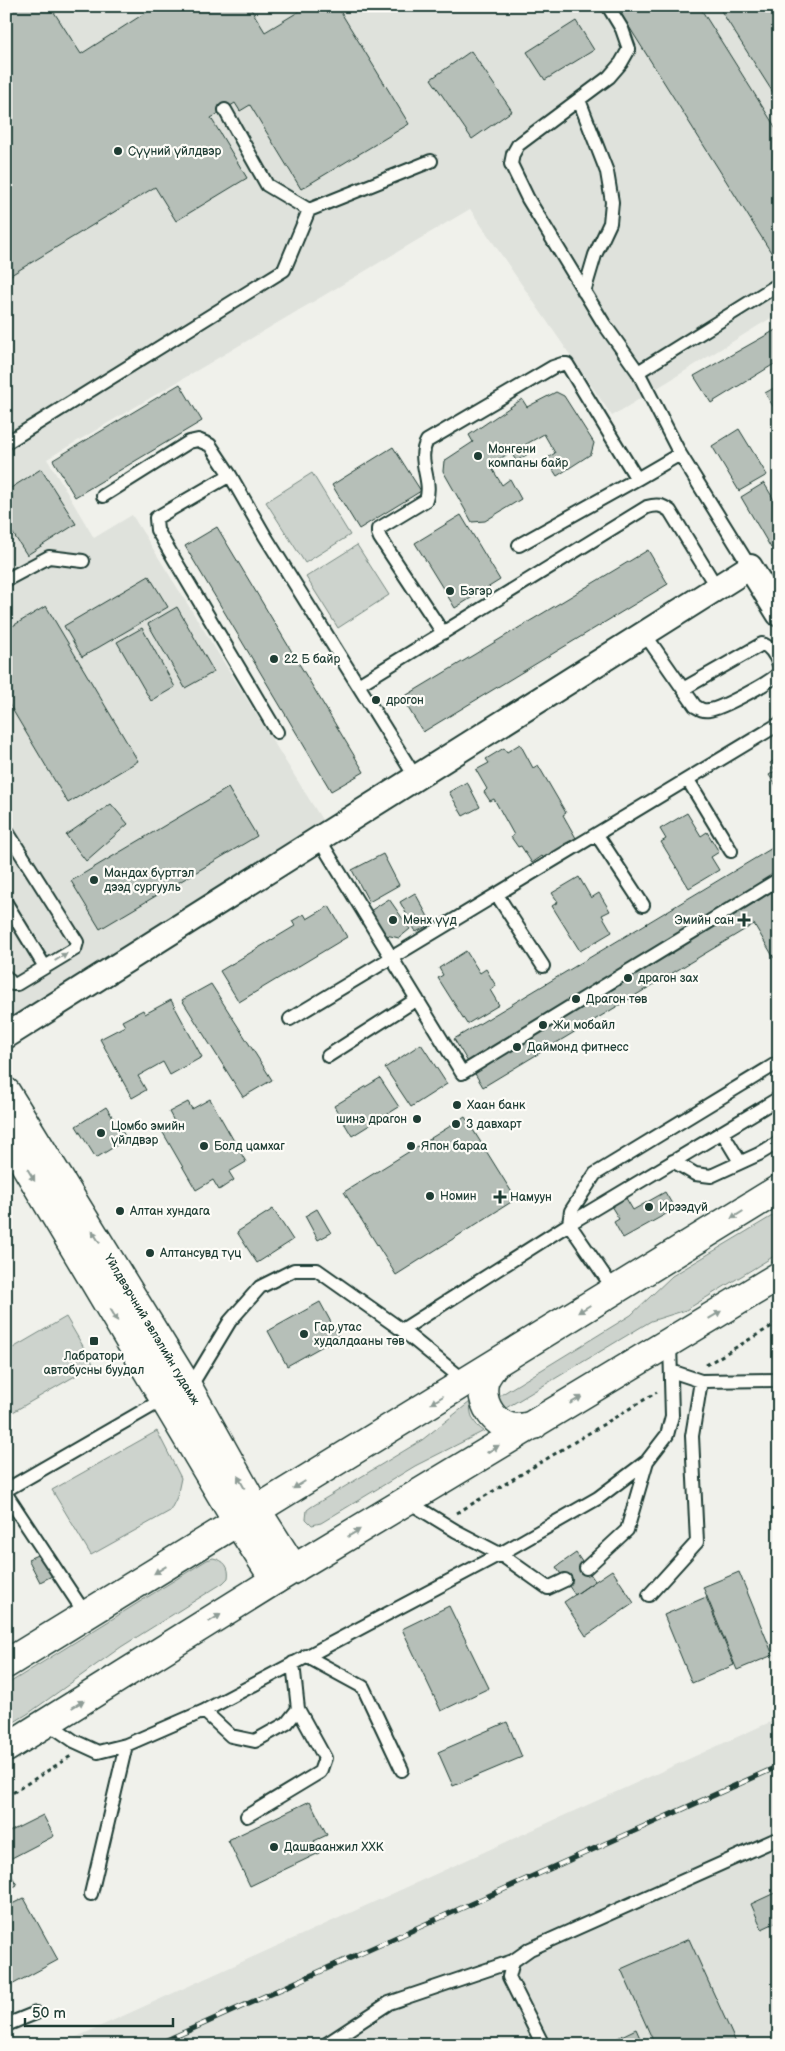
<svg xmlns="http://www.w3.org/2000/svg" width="785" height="2051" font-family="'Balsamiq Sans',sans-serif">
  <rect width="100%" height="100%" fill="#f0f1eb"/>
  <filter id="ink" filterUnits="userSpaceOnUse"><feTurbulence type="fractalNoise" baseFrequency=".02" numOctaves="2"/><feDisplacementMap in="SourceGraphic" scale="10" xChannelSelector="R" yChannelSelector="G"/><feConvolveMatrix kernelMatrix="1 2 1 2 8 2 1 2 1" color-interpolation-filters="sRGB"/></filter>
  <g filter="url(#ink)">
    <path fill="#dfe2dc" d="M6 6H779V313L612 416 470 209 47 459 94 538 132 515 324 823 7 1019Z
      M779 1718V2045H59Z"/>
    <path fill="#cdd3cd" stroke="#768880" d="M312 473 350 535 305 563 266 502Z
      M357 545 389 595 338 628 306 577Z
      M779 1212V1253L686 1310 651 1321 501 1411 495 1400 499 1396 631 1315 672 1276Z
      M66 1317 94 1365 6 1416V1352Z
      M470 1402C470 1415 473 1424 484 1431L415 1466 321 1523 312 1525 306 1519 307 1510 311 1507 422 1440Z
      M157 1431 181 1478 177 1497 170 1511 91 1555 52 1490Z
      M213 1558C224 1560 230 1567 228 1578L223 1583 121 1647 29 1713 6 1727V1685L207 1560Z"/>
    <path fill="#b6bfb8" stroke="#1f3d34" d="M11 6H50L81 54 156 6H249L265 32 308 6H337L409 124 301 189 250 105 240 111 235 103 211 118 247 178 176 221 155 187 6 278V10Z
      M616 6H699L779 133V265Z
      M718 6H779V102Z
      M576 21 594 50 545 80 527 52Z
      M471 51 512 111 472 139 431 79Z
      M779 328V361L711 403 694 376Z
      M180 384 202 421 75 497 53 460Z
      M779 385V416L765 393Z
      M556 392 564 396 594 443 591 454 557 476 546 459 555 453 544 434 523 446 528 454 516 461 511 452 490 465 502 485 510 479 521 499 485 521 472 522 443 471 444 461 473 442 469 435 522 399 527 407Z
      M739 429 767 475 739 491 712 446Z
      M393 447 421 491 359 529 332 485Z
      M41 469 76 524 27 555 6 523V491Z
      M764 483 779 508V543L771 548 741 497Z
      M461 515 500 580 455 608 415 543Z
      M217 527 364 772 331 791 185 546Z
      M648 550 668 584 423 732 402 698Z
      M149 576 168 607 82 657 64 626Z
      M46 606 138 761 68 803 6 699V630Z
      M177 607 214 672 185 688 148 624Z
      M142 628 175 687 151 701 117 642Z
      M520 744 533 768 538 765 566 813 563 815 576 838 564 844 567 848 546 860 542 856 532 863 521 846 518 847 511 837 514 835 494 799 490 801 484 792 487 789 476 770 489 763 486 759 504 748 507 752Z
      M779 757V790L769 775 775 771 770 763Z
      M467 782 480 807 463 816 449 792Z
      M228 788 257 836 100 929 71 881Z
      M111 804 128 824 86 861 66 835Z
      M687 813 701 836 707 832 719 852 711 857 719 870 689 888 661 842 666 839 660 829Z
      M779 844V956L774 958 754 924 483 1087 454 1039Z
      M383 854 399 885 369 902 352 870Z
      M579 877 591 898 599 893 610 911 602 915 612 932 580 951 552 906 558 902 552 893Z
      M415 893 432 924 416 932 400 902Z
      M389 899 410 929 399 938 386 935 370 911Z
      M329 906 347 937 239 1002 220 971 295 926 292 921 304 914 307 919Z
      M466 951 480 973 486 969 496 986 490 990 499 1005 467 1024 438 978 443 975 439 968Z
      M211 984 272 1080 243 1097 182 1000Z
      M171 1000 202 1057 170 1075 163 1062 138 1076 146 1090 132 1098 100 1039 125 1026 122 1021 143 1010 145 1014Z
      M421 1044 447 1084 411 1107 385 1068Z
      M380 1078 399 1107 352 1136 334 1106Z
      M210 1099 246 1162 229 1172 234 1180 219 1190 213 1180 196 1190 162 1131 175 1123 169 1112 188 1102 192 1109Z
      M106 1107 127 1139 96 1158 76 1126Z
      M465 1117 516 1199 396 1275 344 1192Z
      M665 1192 675 1209 623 1238 614 1222 619 1219 608 1201 623 1193 633 1210Z
      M273 1209 293 1240 257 1263 237 1232Z
      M317 1209 331 1233 318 1240 305 1216Z
      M320 1302 339 1337 287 1366 268 1331Z
      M42 1553 54 1575 40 1582 28 1559Z
      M576 1553 595 1581 575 1595 556 1567Z
      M612 1570 634 1603 586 1636 564 1602Z
      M739 1572 773 1655 737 1670 703 1587Z
      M706 1597 734 1665 692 1683 664 1615Z
      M449 1606 489 1688 441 1711 402 1629Z
      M507 1722 522 1757 453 1786 438 1752Z
      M310 1801 327 1835 314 1841 319 1853 250 1886 228 1840Z
      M43 1815 54 1836 6 1861V1827L9 1832Z
      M6 1866 17 1885 6 1891Z
      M779 1891V1921L762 1929 751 1904Z
      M24 1898 58 1960 6 1988V1907Z
      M689 1939 737 2045H655L621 1969Z
      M636 2029 643 2045H603Z"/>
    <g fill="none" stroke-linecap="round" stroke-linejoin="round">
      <g stroke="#1f3d34" stroke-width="16">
        <path id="lane" d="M608 6 622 29 629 49 621 63 609 77 518 145 513 154 511 164 528 199 604 324 638 372 680 454 750 567
          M579 100 607 172 612 202 610 223 595 255 584 292
          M225 110 267 185 309 210 431 161
          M638 372 779 284
          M6 443 284 270 309 210
          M230 475 156 518 157 530 277 732
          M637 479 680 454
          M103 496 189 442 198 440 210 445 230 475 265 536 416 778
          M6 580 49 557 83 561
          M443 633 380 538 378 533V529L426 500C433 480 416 460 427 441L553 367 562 364H567L637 479 519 545
          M644 633 695 706C700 709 703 711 709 710 721 709 771 682 779 673
          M358 685 647 507C657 504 662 505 670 511L717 588
          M683 689 762 644C770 646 776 657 779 664
          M688 780 731 851
          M6 830 77 942 75 949 17 984H12L6 977
          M597 835 643 905
          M319 839 462 1073 779 879
          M497 895 543 966
          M6 903 45 967
          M290 1019 779 724
          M328 1056 417 999
          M722 1132 740 1162
          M673 1161 695 1174 711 1176 759 1154 779 1142
          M615 1291 569 1224 571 1211 595 1174 779 1062
          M402 1330 466 1382
          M671 1371 701 1381 779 1380
          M189 1389 230 1321 260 1287 294 1270H317L402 1330 569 1224 779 1098
          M6 1490 164 1399
          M6 1494 86 1615
          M407 1501 456 1531 500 1554 548 1588 565 1580
          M586 1568 627 1530 647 1461
          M649 1595 697 1542 692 1436 701 1381
          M306 1656 363 1687 402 1770
          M204 1711 231 1736 255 1741 287 1723 298 1709 293 1663
          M48 1723 74 1741 98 1752 126 1745 204 1711 500 1554 598 1498 647 1461 667 1435 672 1416 670 1343
          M247 1816 320 1772 325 1758 298 1709
          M91 1894 126 1745
          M6 2025 36 2013
          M325 2045 389 2003 513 1961
          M543 2045 509 1977 513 1961 530 1949 779 1838"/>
      </g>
      <g stroke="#1f3d34" stroke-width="28">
        <path id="street" d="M6 1036 750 567 779 614"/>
      </g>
      <g stroke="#1f3d34" stroke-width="31">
        <path id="secondary" d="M6 1092 189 1389 257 1511 294 1569
          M6 1133 238 1523 275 1580"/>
      </g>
      <g stroke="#1f3d34" stroke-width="31">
        <path id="highway" d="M494 1365C491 1370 485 1377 484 1383 480 1404 495 1428 518 1428 523 1428 529 1426 534 1425
          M6 1664 779 1189
          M6 1748 275 1580 779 1276"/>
      </g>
      <path stroke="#1f3d34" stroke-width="3" stroke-dasharray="4 4" stroke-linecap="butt" d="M706 1365 779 1322
        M457 1513 657 1392
        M6 1797 71 1756"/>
      <use href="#lane" stroke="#fdfcf7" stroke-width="12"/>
      <use href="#street" stroke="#fdfcf7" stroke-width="24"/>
      <use href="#secondary" stroke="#fdfcf7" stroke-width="28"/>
      <use href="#highway" stroke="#fdfcf7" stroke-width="28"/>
      <g stroke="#1f3d34" stroke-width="5.5">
        <path id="rail" d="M156 2045 779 1766"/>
      </g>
      <use href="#rail" stroke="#fdfcf7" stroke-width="4" stroke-dasharray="11" stroke-linecap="butt"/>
    </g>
    <defs><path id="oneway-solid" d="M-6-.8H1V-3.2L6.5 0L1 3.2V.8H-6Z" transform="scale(1.25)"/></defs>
    <g fill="#8e9c96">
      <use href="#oneway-solid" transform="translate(61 957) rotate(-32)"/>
      <use href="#oneway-solid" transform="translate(31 1175) rotate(59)"/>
      <use href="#oneway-solid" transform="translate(737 1215) rotate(148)"/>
      <use href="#oneway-solid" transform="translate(96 1237) rotate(-122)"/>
      <use href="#oneway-solid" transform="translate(584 1309) rotate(148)"/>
      <use href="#oneway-solid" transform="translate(114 1315) rotate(59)"/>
      <use href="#oneway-solid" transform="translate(715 1315) rotate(-31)"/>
      <use href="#oneway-solid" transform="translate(437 1400) rotate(148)"/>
      <use href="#oneway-solid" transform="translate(576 1400) rotate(-31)"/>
      <use href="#oneway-solid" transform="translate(493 1449) rotate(-31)"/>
      <use href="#oneway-solid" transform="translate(241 1482) rotate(-119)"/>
      <use href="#oneway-solid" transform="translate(299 1485) rotate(148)"/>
      <use href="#oneway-solid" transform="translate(354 1533) rotate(-31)"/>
      <use href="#oneway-solid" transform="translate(160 1570) rotate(149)"/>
      <use href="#oneway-solid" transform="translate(215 1618) rotate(-32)"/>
      <use href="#oneway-solid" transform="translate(78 1704) rotate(-32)"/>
    </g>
  </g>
  <g fill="#1f3d34" stroke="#fdfcf7" stroke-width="2">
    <circle cx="118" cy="151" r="5"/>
    <circle cx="478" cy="456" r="5"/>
    <circle cx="450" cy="591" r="5"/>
    <circle cx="274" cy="659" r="5"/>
    <circle cx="376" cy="700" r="5"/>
    <circle cx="94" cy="880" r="5"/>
    <circle cx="393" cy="920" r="5"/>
    <path d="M741.5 912.5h5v5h5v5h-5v5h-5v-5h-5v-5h5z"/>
    <circle cx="628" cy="978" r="5"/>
    <circle cx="576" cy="999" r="5"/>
    <circle cx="543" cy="1025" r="5"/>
    <circle cx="517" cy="1047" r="5"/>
    <circle cx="457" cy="1105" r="5"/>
    <circle cx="417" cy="1119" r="5"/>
    <circle cx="456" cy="1124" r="5"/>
    <circle cx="101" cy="1133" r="5"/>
    <circle cx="204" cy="1146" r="5"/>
    <circle cx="411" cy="1146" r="5"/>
    <circle cx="430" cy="1196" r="5"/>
    <path d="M497.5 1189.5h5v5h5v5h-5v5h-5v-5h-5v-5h5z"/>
    <circle cx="649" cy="1207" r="5"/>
    <circle cx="120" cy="1211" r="5"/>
    <circle cx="150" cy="1253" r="5"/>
    <circle cx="304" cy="1334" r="5"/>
    <rect x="89" y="1336" width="10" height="10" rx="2.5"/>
    <circle cx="274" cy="1847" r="5"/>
  </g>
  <g text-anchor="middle" stroke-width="4.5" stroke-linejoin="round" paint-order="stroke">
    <g font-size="12" fill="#1f3d34" stroke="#fdfcf7" text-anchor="start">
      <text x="128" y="155">Сүүний үйлдвэр</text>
      <text x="488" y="453">Монгени<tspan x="488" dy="14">компаны байр</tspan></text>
      <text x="460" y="595">Бэгэр</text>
      <text x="284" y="663">22 Б байр</text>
      <text x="386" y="704">дрогон</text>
      <text x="104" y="877">Мандах бүртгэл<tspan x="104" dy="14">дээд сургууль</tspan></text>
      <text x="403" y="924">Мөнх үүд</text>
      <text x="734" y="924" text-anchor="end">Эмийн сан</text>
      <text x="638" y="982">драгон зах</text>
      <text x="586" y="1003">Драгон төв</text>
      <text x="553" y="1029">Жи мобайл</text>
      <text x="527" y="1051">Даймонд фитнесс</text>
      <text x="467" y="1109">Хаан банк</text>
      <text x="407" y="1123" text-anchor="end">шинэ драгон</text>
      <text x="466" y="1128">3 давхарт</text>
      <text x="111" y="1130">Цомбо эмийн<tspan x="111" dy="14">үйлдвэр</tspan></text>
      <text x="214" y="1150">Болд цамхаг</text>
      <text x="421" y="1150">Япон бараа</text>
      <text x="440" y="1200">Номин</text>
      <text x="510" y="1201">Намуун</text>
      <text x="659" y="1211">Ирээдүй</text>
      <text x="130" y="1215">Алтан хундага</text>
      <text x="160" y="1257">Алтансувд түц</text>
      <text x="314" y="1331">Гар утас<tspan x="314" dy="14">худалдааны төв</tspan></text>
      <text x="94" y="1360" text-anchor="middle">Лабратори<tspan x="94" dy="14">автобусны буудал</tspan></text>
      <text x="284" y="1851">Дашваанжил ХХК</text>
    </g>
    <g font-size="12" fill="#1f3d34" stroke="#fdfcf7">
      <text transform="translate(152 1329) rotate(59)" y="4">Үйлдвэрчний эвлэлийн гудамж</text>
    </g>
  </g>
  <rect width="785" height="2051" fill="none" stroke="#fdfcf7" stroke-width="25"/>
  <rect x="12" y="12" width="760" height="2026" fill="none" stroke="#1f3d34" stroke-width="2" filter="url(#ink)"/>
  <path d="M25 2018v8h148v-8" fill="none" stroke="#1f3d34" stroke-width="2.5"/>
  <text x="32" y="2018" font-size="15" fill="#1f3d34" stroke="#fdfcf7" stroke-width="4" paint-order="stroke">50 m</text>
</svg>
